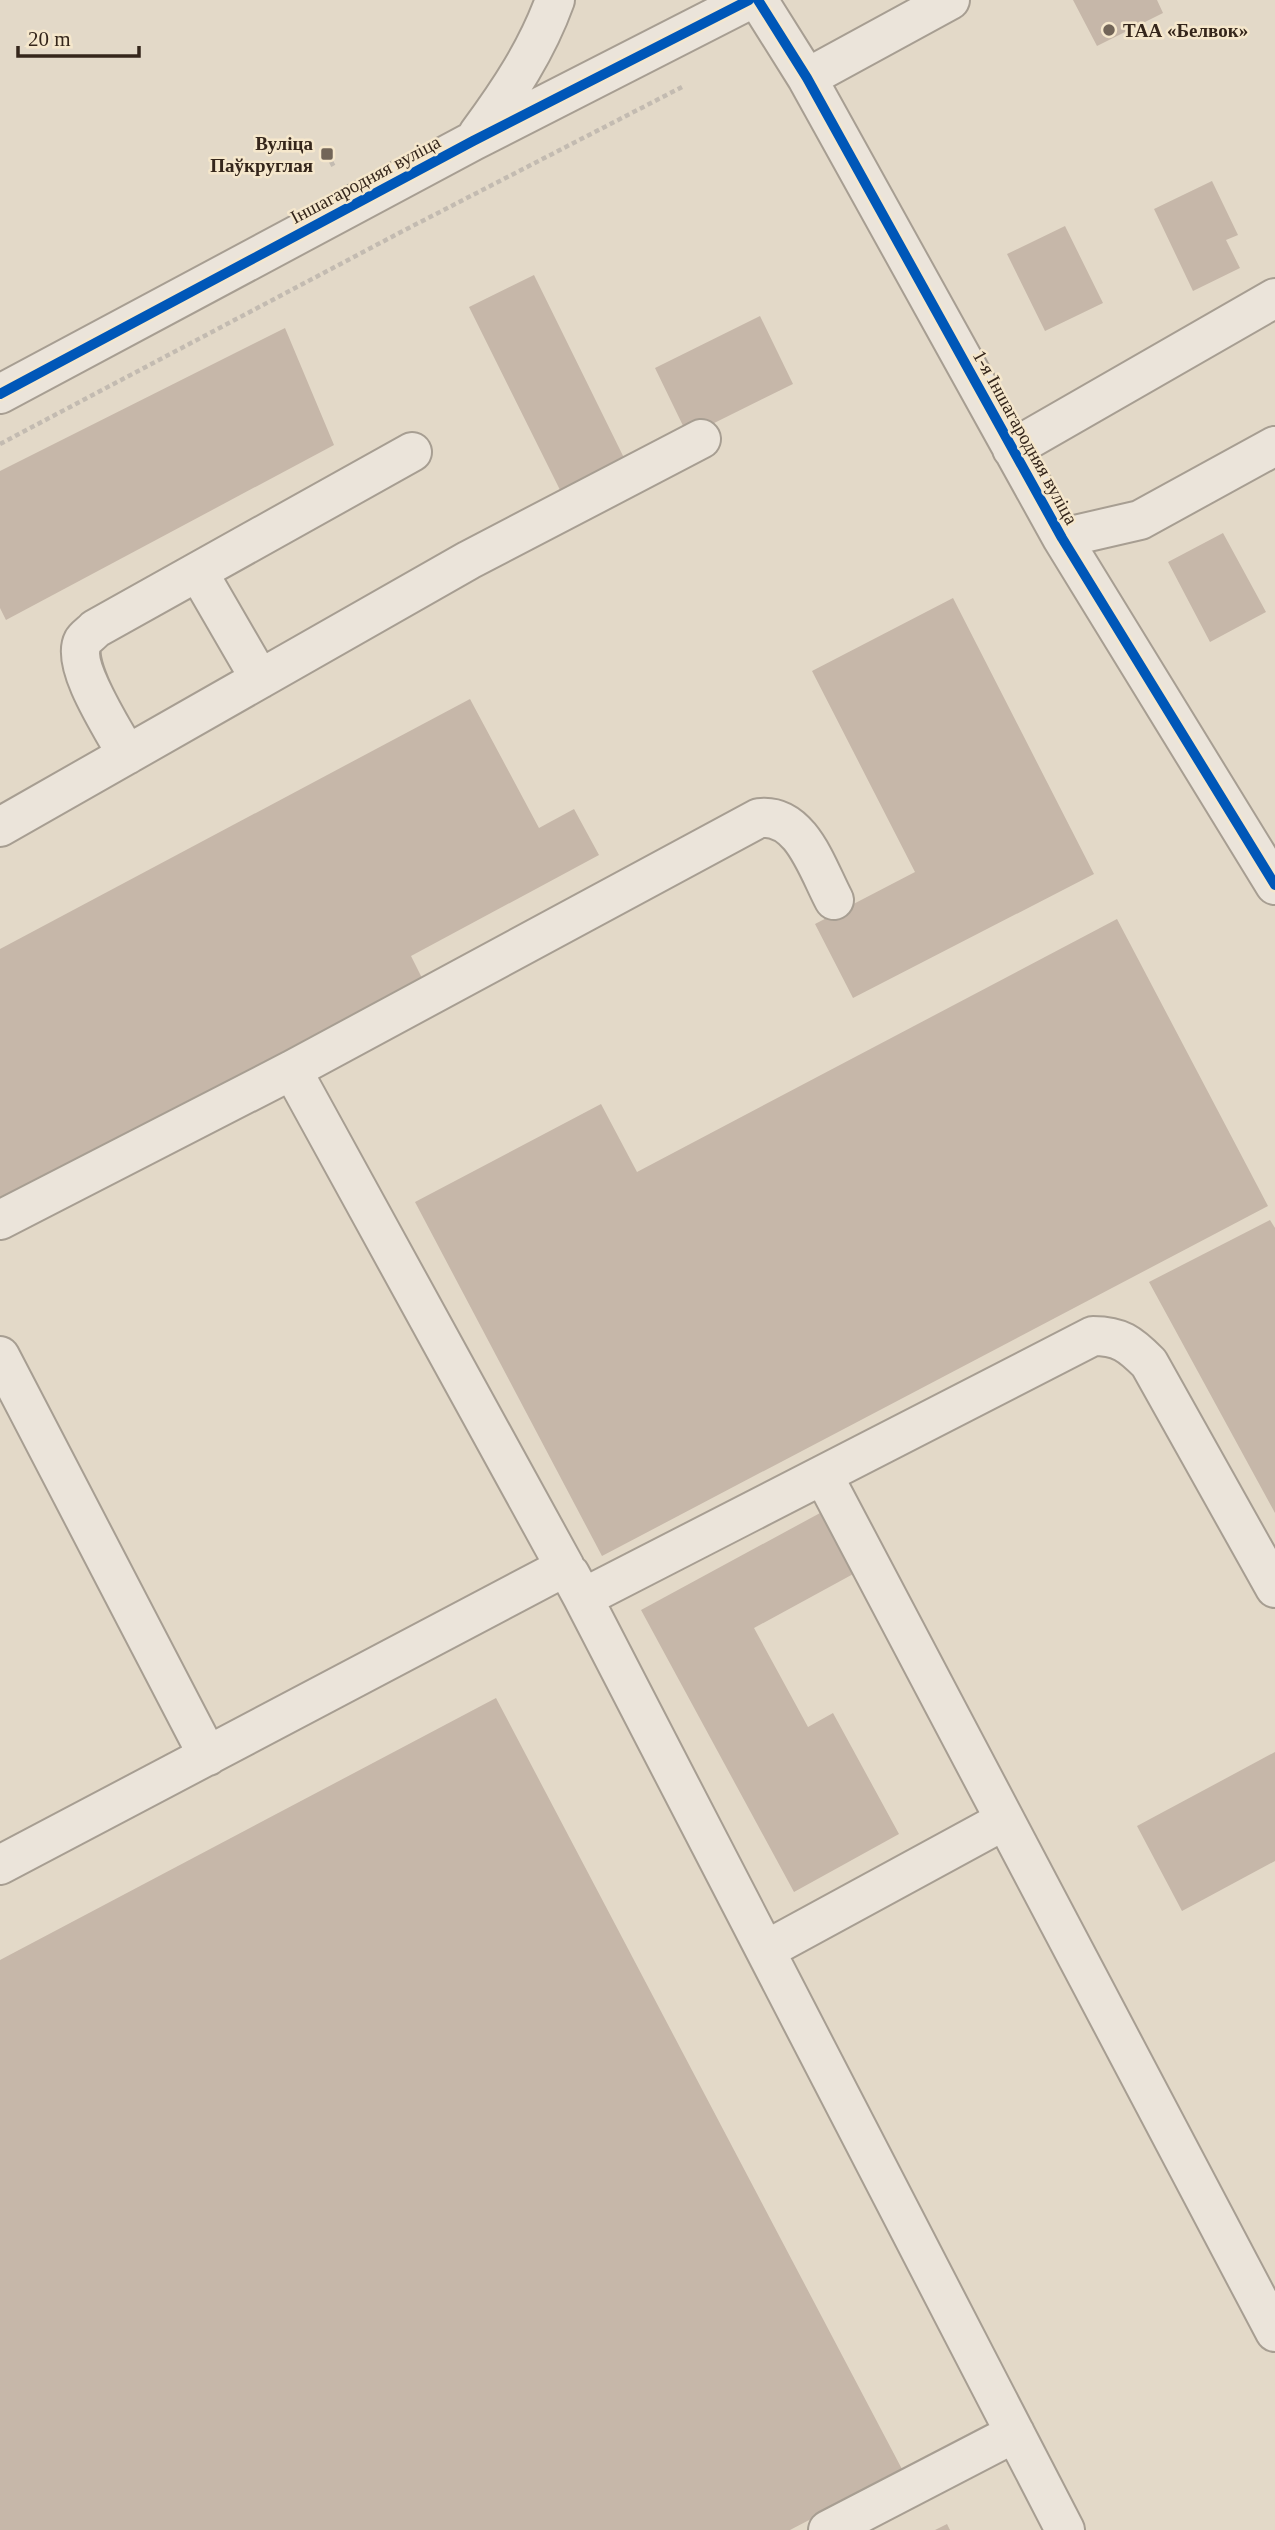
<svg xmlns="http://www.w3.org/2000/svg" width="1275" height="2530" font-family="'Times New Roman',serif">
  <rect width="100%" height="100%" fill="#e3d9c8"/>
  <path fill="#c6b7a9" d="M1073 0H1157L1163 13 1097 46Z
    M1212 181 1238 235 1226 240 1240 268 1193 291 1154 209Z
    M1065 226 1103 303 1045 331 1007 254Z
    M534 275 628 466 564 498 469 307Z
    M760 316 793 384 688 436 655 368Z
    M285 328 334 445 6 620 0 608V471Z
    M1223 533 1266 612 1210 642 1168 562Z
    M953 598 1094 874 853 998 815 924 915 872 812 671Z
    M470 699 539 828 574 809 599 855 411 956 425 984 0 1211V949Z
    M1117 919 1268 1206 602 1556 415 1202 601 1104 637 1172Z
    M1270 1220 1275 1228V1513L1149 1282Z
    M833 1506 866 1567 754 1628 808 1727 833 1713 899 1834 794 1892 641 1610Z
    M496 1698 903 2471 790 2530H0V1960Z
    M1275 1752V1861L1182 1911 1137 1826Z
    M947 2524 950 2530H935Z"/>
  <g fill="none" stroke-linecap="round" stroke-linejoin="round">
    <g stroke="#a79e92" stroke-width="42">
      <path id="minor" d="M758 0 807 78 1062 538 1275 885
        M807 78 950 0
        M478 134C509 92 537 50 555 0
        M0 394 473 141 749 0
        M1012 449 1275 298
        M1062 538 1140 520 1275 446
        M198 572 260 679
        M127 755C115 732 70 665 83 641 85 637 92 633 95 629L412 452
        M0 827 469 560 701 439
        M0 1220 292 1070
        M0 1356 208 1756
        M823 1475 1275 2332
        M570 1574 583 1598 1093 1336C1120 1336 1130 1344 1149 1363L1275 1588
        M583 1598 1065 2530
        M0 1865 565 1567 292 1070 759 818C801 813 817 868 834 900
        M766 1950 1005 1820
        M828 2530 1015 2433"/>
    </g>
    <path stroke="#c3bbb1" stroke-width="4.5" stroke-dasharray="5 3.5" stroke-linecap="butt" d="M327 154 335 169
      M0 444 401 232 682 87"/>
    <use href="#minor" stroke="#ebe4da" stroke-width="38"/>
    <g stroke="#f5e7cc" stroke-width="15">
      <path id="cycleway" d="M758 0 807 78 1062 538 1275 885
        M0 394 473 141 749 0"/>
    </g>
    <use href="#cycleway" stroke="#0057b8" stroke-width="10"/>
  </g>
  <g fill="#726558" stroke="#f5e7cc" stroke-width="2.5">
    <circle cx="1109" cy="30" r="7"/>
    <rect x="320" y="147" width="14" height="14" rx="3.5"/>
  </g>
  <g text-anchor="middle" stroke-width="5" stroke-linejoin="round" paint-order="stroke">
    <g font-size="19" font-weight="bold" fill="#35261b" stroke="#f5e7cc" text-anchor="start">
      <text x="1123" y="37">ТАА «Белвок»</text>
      <text x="313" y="150" text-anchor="end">Вуліца<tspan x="313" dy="22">Паўкруглая</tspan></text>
    </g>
    <g font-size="19" fill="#35261b" stroke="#f5e7cc">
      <text transform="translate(365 179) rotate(-28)" y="7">Іншагародняя вуліца</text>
      <text transform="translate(1026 437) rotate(61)" y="7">1-я Іншагародняя вуліца</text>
    </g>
  </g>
  <path d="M18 46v10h121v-10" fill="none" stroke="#35261b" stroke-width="3.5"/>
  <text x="28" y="46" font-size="21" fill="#35261b" stroke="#f5e7cc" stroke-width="5" paint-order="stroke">20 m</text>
</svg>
